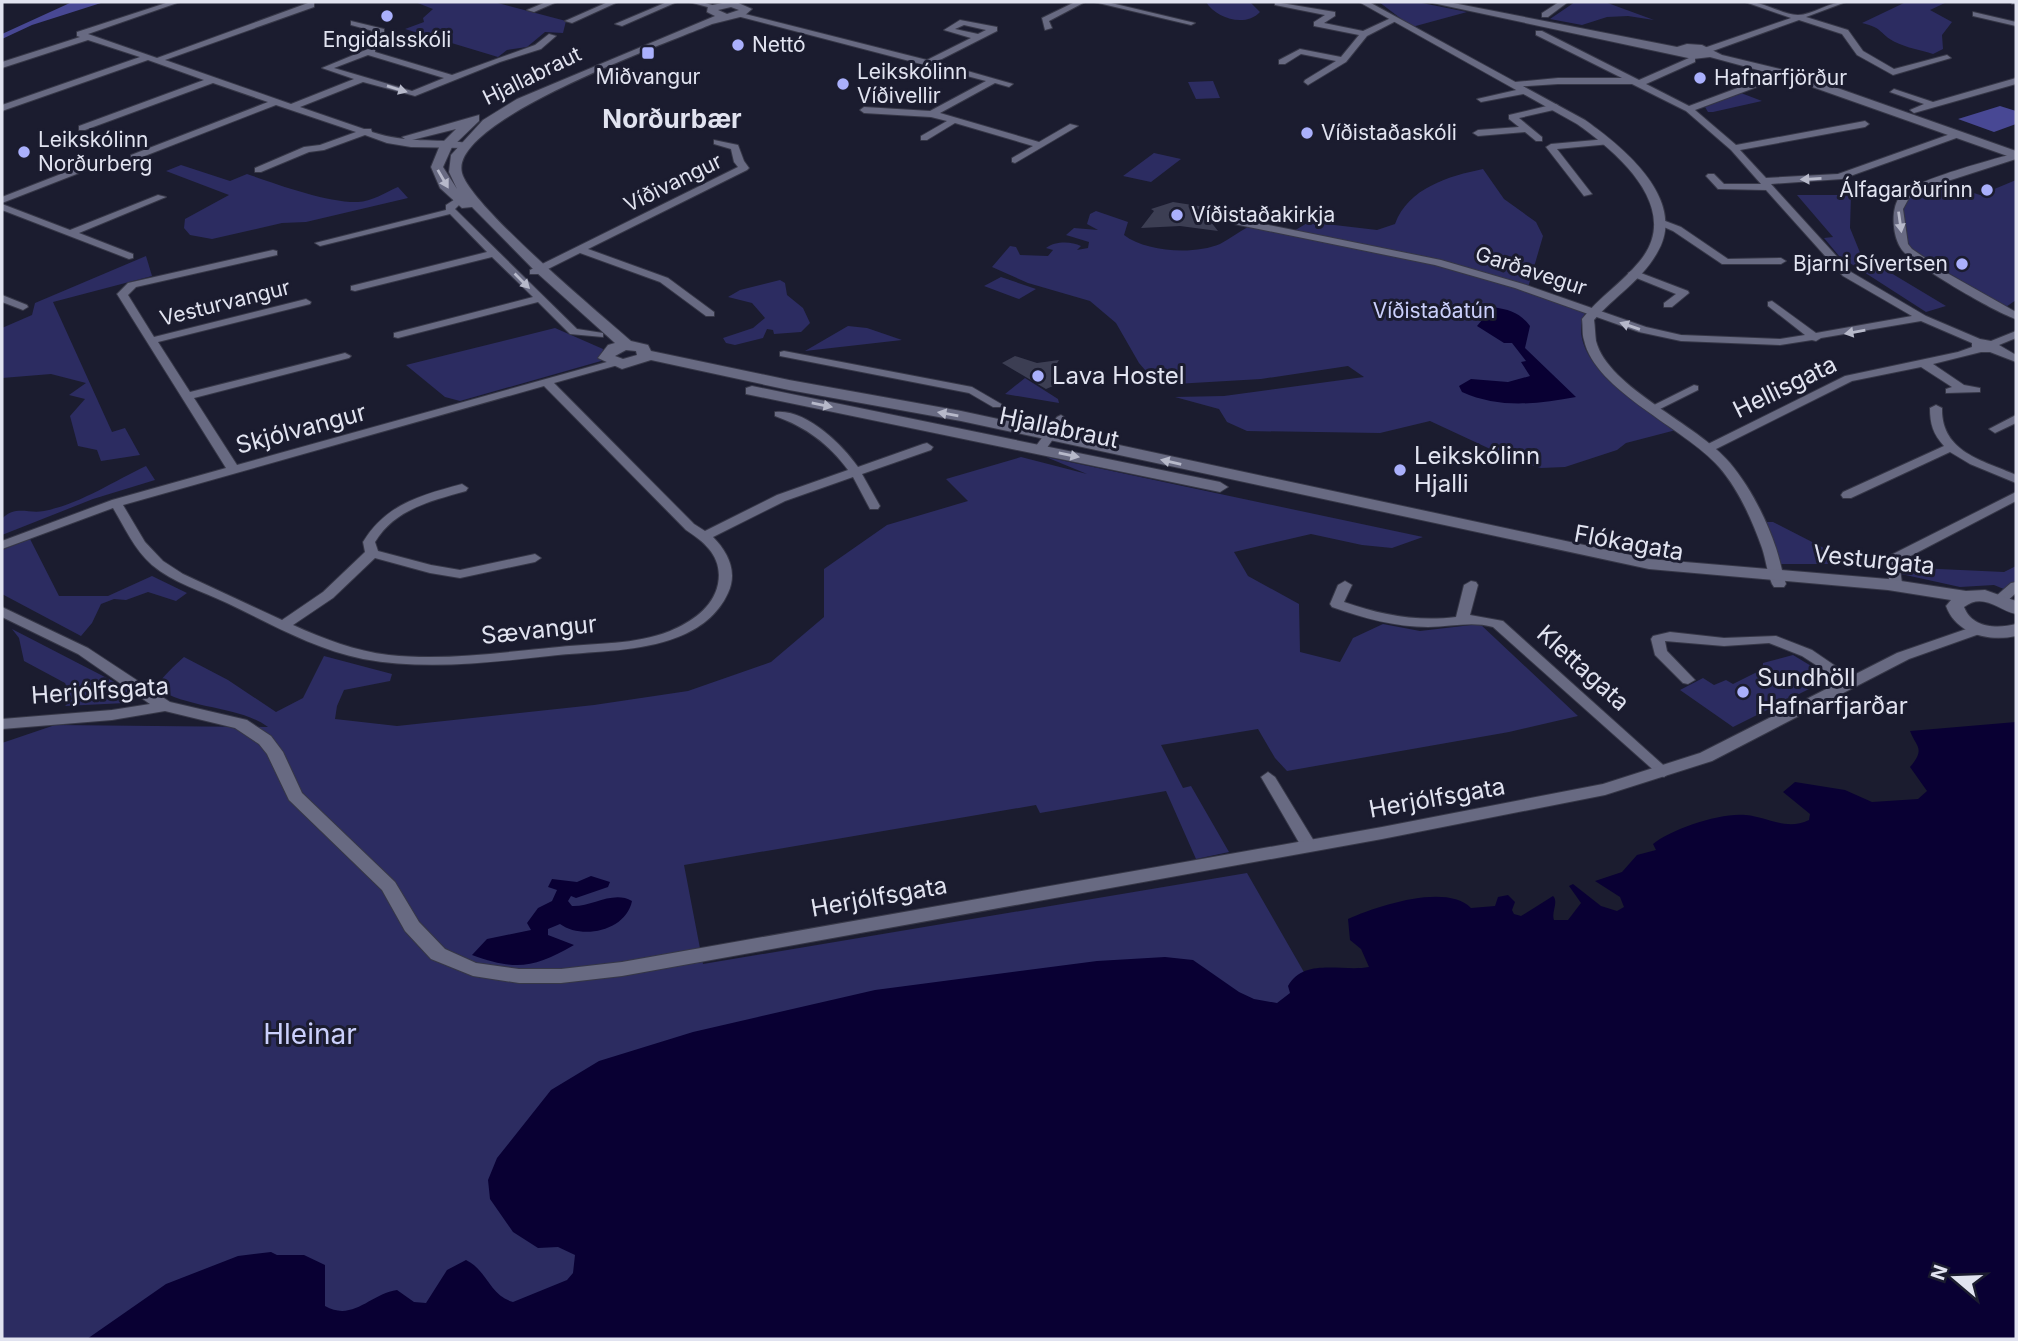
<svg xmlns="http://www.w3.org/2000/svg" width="2018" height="1341" font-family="Inter,sans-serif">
  <rect width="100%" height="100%" fill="#1b1c2f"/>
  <path fill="#2c2c61" d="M415 2H494L566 21 563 33 545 32 527 47 507 50 498 57 405 29 424 22 423 18 433 9Z
    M1206 2H1250L1260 12C1245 28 1216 18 1206 2Z
    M1379 2H1417L1467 12 1412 27Z
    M1575 2H1605L1654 20 1628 16 1607 17 1582 25 1550 19Z
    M1906 2H1947L1930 10 1952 22 1942 35 1943 49 1933 54C1921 50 1907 48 1895 42 1879 34 1884 28 1862 23Z
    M1213 81 1220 98 1196 99 1188 82Z
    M1741 93 1762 101 1713 112H1708L1705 107Z
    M1154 153 1181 159 1151 182 1123 176Z
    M181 165 230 181 247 174C276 184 328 203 358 202 371 202 386 192 398 187L408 198 306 222 282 223 212 239 190 235 184 228 185 219 229 195 166 171Z
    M1483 169 1504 199 1536 222 1543 236 1527 291 1586 311C1560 359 1644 408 1676 430L1626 443 1617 450 1565 467 1541 468 1516 461 1430 421 1380 433 1247 431 1227 422 1219 409 1175 397 1224 396 1364 377 1348 366 1261 379 1158 385 1139 363 1116 323 1090 301 1028 283 992 267 1010 246 1016 247 1020 255 1048 256 1053 250 1046 248C1055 241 1071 241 1081 246L1077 250 1088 248 1089 242 1066 235 1074 228 1098 230 1087 224 1090 214 1096 211 1128 222 1124 235C1146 252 1194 255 1220 244 1229 239 1239 232 1248 227L1287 235 1309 222 1377 230 1395 224C1408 188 1449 176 1483 169Z
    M2016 180V300L2006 307 1908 249 1901 206C1921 176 1952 186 1980 195Z
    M1797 195H1851L1850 228 1861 255 1946 306 1926 312 1839 256 1824 238 1833 237Z
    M146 256 152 276 53 302 112 432 125 428 140 455 101 461 97 450 78 446 70 416 85 399 69 395 86 383 51 374 2 378V328L32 315 35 303Z
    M1001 277 1036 289 1019 299 984 286Z
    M780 280 785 283 787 295 803 308 810 323 801 332 774 334 773 330 767 329 763 338 735 345 726 343 723 338 753 328 765 318 752 303 728 297 740 290Z
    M848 326 867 328 902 340 805 351Z
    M555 328 603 349 601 361 460 401 445 397 406 365Z
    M1025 378 1058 399 1059 403 1005 394Z
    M1021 457 1087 474 1046 457 1423 537 1392 548 1362 545 1311 534 1234 552 1248 576 1299 604 1300 652 1340 662 1353 638 1383 624 1420 631 1480 624 1578 716 1509 732 1287 771 1275 758 1258 729 1161 745 1183 788 1191 786 1229 852 1196 859 1166 791 1040 813 1036 805 684 865 703 964 1247 873 1409 1155 1092 1339H2V743L55 725 268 727C237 705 191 710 156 688 159 680 177 663 184 657L228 680 276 712 303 698 324 656 392 674 390 681 344 690 337 706 335 719 397 726 594 705 688 691 771 662 824 617V569L887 525 968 501 946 479Z
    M146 466 155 480 93 499 2 535V519C15 505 28 514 44 511 80 504 114 481 146 466Z
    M1764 522H1773L1855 564H1778Z
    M30 539 59 596H108L152 576 187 593 176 601 148 592 126 600 114 599 101 604 92 623 81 636 2 594V550Z
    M2016 566V594L1994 585 1960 587 1901 574 1896 567 2004 572Z
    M12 629 132 691 134 698 125 703 65 706 72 699 65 683 24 661 19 638Z
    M1793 655 1831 678 1733 727 1680 690 1703 678 1714 685 1726 680 1733 684 1763 669V663Z"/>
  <path fill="#484894" d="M72 2H104L32 25 2 39V34Z
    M2000 106 2016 111V124L1994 132 1958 119Z"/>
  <path fill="#090033" d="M1493 307C1510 310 1519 312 1530 326L1525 348 1576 397C1537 404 1500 409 1462 392L1459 386 1471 379 1508 382 1530 376 1521 362 1526 361 1512 343H1504L1477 326Z
    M2016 722V1339H87L166 1284 238 1256 271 1252 277 1255H304L325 1265V1306C353 1322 370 1294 397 1290L414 1302 426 1303 447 1270 466 1260C487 1270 490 1296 513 1302L567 1280 573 1273 575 1255 558 1247 538 1248 513 1232 490 1199 488 1180 497 1158 551 1090 599 1061 693 1032 875 990 1097 961 1165 957 1193 960 1239 992 1254 999 1277 1003 1290 993 1288 986C1304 957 1342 972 1369 967L1361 949 1350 940 1348 919C1378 906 1446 883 1471 908L1495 906 1498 897 1508 895 1515 902 1512 910 1514 914 1521 916 1553 896C1559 902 1551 912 1554 920H1568L1581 903 1569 886 1573 884 1601 906 1617 911 1624 907 1620 897 1595 881 1622 872 1637 855 1656 850 1653 844C1671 829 1721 812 1746 815 1768 817 1786 831 1809 820L1810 814 1783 792 1795 782 1845 790 1872 802 1918 799 1927 791 1910 767C1926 748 1916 747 1910 731Z
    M591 876 610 882 608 887 576 898 571 896 568 901 572 906C592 907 613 890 632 901 626 931 582 940 560 924L548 929V935L574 945C534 968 516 971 472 955L487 939 531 930 527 923 538 908 552 901 557 890 548 887 552 879 577 882Z"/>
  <path fill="#3c3e53" d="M1173 202 1205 207 1197 210 1203 212 1218 231 1180 226 1141 228 1154 211 1151 209Z
    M1015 356 1037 363 1059 360 1054 368 1058 384 1046 389 1002 363Z"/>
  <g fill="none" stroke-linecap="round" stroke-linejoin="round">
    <g stroke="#363747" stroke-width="2">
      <path id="minor" d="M169 2H180L88 34 157 58 308 3H314V7L165 60 291 104 354 79 322 68 368 49V35L373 31 351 25V21L384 29V33L376 36 375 52 452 75 535 45 549 34 556 36 541 49 500 62 415 96 363 82 300 107 364 129H371L372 132C408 144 433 138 468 143L470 145 465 148 411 147 387 143 365 135 324 150 309 152 261 172H255V168L304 147 320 145 356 132 276 105 137 159H131V155L268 102 213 83 85 130H79V126L204 80 148 60 2 111V105L140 57 88 40 2 68V62L80 37 77 36V32ZM368 55 444 78 412 91 334 68Z
        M546 2H557L534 12 527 10Z
        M608 2H618L572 23 565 21Z
        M667 2H677L622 26 615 24Z
        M689 2H702L719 7 715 9Z
        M1075 2H1085L1049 21 1052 28 1045 30 1042 18Z
        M1094 2H1107L1195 23 1191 25Z
        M1275 2 1335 12V16L1324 23 1363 31 1391 18 1398 20 1367 36 1346 62 1308 85 1304 82 1305 80 1336 61 1301 54 1285 64H1279V60L1300 49 1341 57 1359 35 1314 26V22L1325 15 1275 5Z
        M1559 2H1568L1548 17H1542V13Z
        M1745 2C1765 1 1782 15 1798 15 1812 15 1828 2 1846 2L1806 17 1848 30 1863 51 1894 69 1947 55 1951 58 1893 75 1857 55 1842 34 1799 20 1710 52H1704V48L1791 18Z
        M2011 2H2016V4H2012Z
        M737 12 927 60 971 38 944 30 960 20 997 27V31L936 62 1013 84 1009 87 995 83 940 113 1039 142 1070 124 1078 126 1015 163 1012 162V158L1033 146 955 123 927 140H921V136L947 121 931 117 864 113 860 110 864 107 930 111 986 81 737 16ZM964 25 986 30 978 34 955 29Z
        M1973 12 2016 22V26L1973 16Z
        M1536 31H1542L1639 80 1689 58H1695V62L1646 84 1689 106 1767 77H1773V81L1695 110 1736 145 1865 121 1869 124 1865 127 1740 150 1766 178 1838 174 1956 132H1962V136L1842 179 1771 184 1851 272 1926 316 1980 339 1991 341 2016 331V338L1999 345 2016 355V362L1990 352H1981L1933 364 1964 385 1980 388V392L1946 393V389L1952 387 1921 367 1852 381 1710 452 1704 448 1706 445 1845 376 1958 352 1972 347V343L1921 321 1821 338 1816 341 1812 340 1780 345 1681 341 1639 332 1515 288 1435 265 1234 224 1229 221 1234 218 1441 260 1523 284 1646 327 1681 335 1780 339 1805 335 1768 306V302L1772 301 1816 333 1912 316 1843 276 1766 190 1718 189 1706 176 1708 174H1714L1724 184H1761L1731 150 1686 111 1632 84H1558L1512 87 1511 85 1515 82 1558 78H1622L1536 35Z
        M2016 78V84L1914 113 1910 110 1924 104 1890 92 1894 89 1933 102Z
        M1525 88 1529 91 1528 93 1481 102 1477 99Z
        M1555 104 1558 105V109L1519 118 1542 137V141H1536L1525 132 1478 136 1473 133 1478 130 1519 127 1509 119V115Z
        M1607 139 1612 142 1610 144 1557 149 1592 194 1584 196 1546 147 1551 144Z
        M714 140 738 145 744 161 749 168 747 170 588 249 668 278 714 312V316H706L660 282 580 253 538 274H530V270L738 167 734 162 731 149 714 144Z
        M2016 153V159L1923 189 1909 198 1903 209 1908 244 1912 249 1947 273 2016 312V319C1996 313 1914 265 1902 250 1892 237 1890 207 1901 195 1914 180 1994 159 2016 153Z
        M84 165 89 168 87 170 2 203V197Z
        M158 195 166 197 79 233 133 254V258L129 259 2 210V204L70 230Z
        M460 196 465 199 455 209 577 329 603 333V337L570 334 538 302 398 338 394 337V333L533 297 492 257 355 291 351 290V286L487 252 450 214 320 246 315 243 446 210V205Z
        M1660 219 1681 227 1728 259 1781 258 1786 261 1781 264H1722L1673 231 1657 224V220Z
        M273 250 277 251V255L136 287 128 295 154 337 306 299 311 302 310 304 158 342 190 392 345 353 351 356 349 358 194 398 237 465 614 360 620 363 618 365 554 383 694 524 705 531 777 495 848 470C829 444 806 427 775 416V412C805 408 842 444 858 467L923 444 927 443 933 447 931 450 862 474 880 506 878 509H870L853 477 785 501 713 537C728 552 738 572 728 593 718 615 699 629 678 637 639 652 598 651 558 655 493 662 428 671 363 659 314 649 271 624 227 603 202 591 173 583 152 565 134 549 125 528 113 508L2 549V541L112 500 226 468 117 294 128 283ZM544 386 686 530C706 543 723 558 718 584 713 608 691 622 670 631 635 645 596 643 559 647 503 652 446 661 389 655 355 651 324 639 293 625L333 598 375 558 430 573 460 578 535 562 541 558 535 554 460 570 431 565 378 551 375 542C395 509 431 501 466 491L468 488 462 484C421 495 386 504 363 542L365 552 323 592 282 620 183 574 163 561 145 542 123 505Z
        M1633 270 1688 291 1689 293 1672 307H1664V303L1676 294 1629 275 1628 273Z
        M2 295 27 305 28 307 23 310 2 302Z
        M784 351 972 387 1003 405 1001 407H993L969 393 780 356V352Z
        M1694 385 1698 386V390L1658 410 1654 411 1648 408Z
        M1936 405 1942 408C1941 452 1982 460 2016 475V483L1970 464 1950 452 1851 498H1843L1841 495 1843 492 1944 446C1933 434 1930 424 1930 408Z
        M1061 415 1067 419 1044 452H1036L1034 449 1036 446 1057 417Z
        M2016 415V423L1995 433 1989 429Z
        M2016 492V501L1899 562 1902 583 1895 587 1890 586 1886 560 1887 557Z
        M1345 581 1352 585 1344 602C1381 615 1417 622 1456 617L1464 585 1471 581 1476 582 1478 585 1470 615 1503 621 1671 772 1664 777 1659 775 1493 627C1471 621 1451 627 1428 627 1395 627 1363 618 1332 607L1330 604 1338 585Z
        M2016 582V593L2005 603H1995L1993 600 1995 597 2011 583Z
        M1670 632 1724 638 1776 636 1812 650 1859 682 1857 685H1847L1802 656 1769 643 1724 646 1665 641 1667 651 1695 680 1688 684 1683 683 1655 655 1651 639 1653 636Z
        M1268 772 1275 777 1317 846 1315 850H1303L1301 846 1261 777Z"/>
    </g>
    <g stroke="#363747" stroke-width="2">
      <path id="tertiary" d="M1359 2H1369L1585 120C1623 147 1689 200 1657 253 1642 280 1614 297 1594 320 1595 326 1595 334 1596 341 1608 388 1698 424 1730 463 1750 487 1766 518 1776 548 1780 560 1782 572 1786 584L1784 587H1774L1772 584C1767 572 1766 560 1762 548 1752 520 1739 490 1719 467 1685 428 1595 391 1584 340 1582 334 1583 326 1582 319 1598 298 1622 283 1639 262 1684 209 1618 153 1577 124Z
        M2 607 88 648 170 702 247 720 271 736 283 752 302 793 395 882 419 922 445 949 476 963 519 969H561L622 962 1382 827 1603 784 1700 753 1897 653 1975 626 1980 624 1988 629 1985 632 1909 659 1712 761 1605 795 1382 839 622 976 561 983H519L473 976 431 959 405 931 382 890 289 800 267 754 259 744 235 728 165 711 112 720 2 729V719L112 710 150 704 78 654 2 617Z"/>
    </g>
    <g stroke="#363747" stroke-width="2">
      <path id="secondary" d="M727 2H736L752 9 744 16 712 24C671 42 448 120 462 173 471 206 599 313 631 341L648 345 651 351 789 380 961 411 1649 559 1888 579 1966 591 1985 590 2016 601V614C1998 610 1983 592 1964 607 1972 628 1997 629 2016 624V636C1989 642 1956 634 1946 606L1951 600 1888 590 1649 569 961 421 789 390 651 360 622 369 598 358 608 345 615 343 536 272 472 207 462 208 440 188 431 167 440 145 456 129 408 141 402 137 479 115V121L452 147 443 167 457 189 449 172 451 155 483 120 517 99 715 16 707 12 708 6ZM731 7 739 10 727 14 718 10ZM626 350 636 351 637 355 623 359 615 356Z
        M1428 2H1448L1677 47 1687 44 1702 45 1722 55 1792 72 2016 151V159L1784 77 1710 57 1693 59Z
        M752 386 1220 482 1228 487 1220 492 746 394V388Z"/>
    </g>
    <use href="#minor" fill="#686a82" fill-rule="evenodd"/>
    <use href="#tertiary" fill="#686a82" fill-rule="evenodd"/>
    <use href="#secondary" fill="#686a82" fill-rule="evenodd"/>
  </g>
  <defs><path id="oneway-solid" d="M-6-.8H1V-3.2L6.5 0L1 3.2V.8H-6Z" transform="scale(1.75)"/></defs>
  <g fill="#b7b9ca">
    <use href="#oneway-solid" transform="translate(397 89) rotate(17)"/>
    <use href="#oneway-solid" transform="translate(443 179) rotate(60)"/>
    <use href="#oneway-solid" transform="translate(1811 179) rotate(177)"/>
    <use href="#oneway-solid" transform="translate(1900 222) rotate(82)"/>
    <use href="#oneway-solid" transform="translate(522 281) rotate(45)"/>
    <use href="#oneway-solid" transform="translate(1630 326) rotate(-161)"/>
    <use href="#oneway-solid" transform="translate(1855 332) rotate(170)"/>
    <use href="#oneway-solid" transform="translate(822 405) rotate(11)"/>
    <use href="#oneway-solid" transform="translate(948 414) rotate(-170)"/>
    <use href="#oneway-solid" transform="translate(1069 455) rotate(12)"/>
    <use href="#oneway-solid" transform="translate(1171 462) rotate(-167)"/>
  </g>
  <g fill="#aab0fc" stroke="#1b1c2f" stroke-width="2.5">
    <circle cx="387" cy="16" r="7"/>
    <circle cx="738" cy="45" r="7"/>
    <rect x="641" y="46" width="14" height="14" rx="3.5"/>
    <circle cx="1700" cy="78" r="7"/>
    <circle cx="843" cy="84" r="7"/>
    <circle cx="1307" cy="133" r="7"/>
    <circle cx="24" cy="152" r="7"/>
    <circle cx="1987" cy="190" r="7"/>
    <circle cx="1177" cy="215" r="7"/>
    <circle cx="1962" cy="264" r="7"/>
    <circle cx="1038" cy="376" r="7"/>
    <circle cx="1400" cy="470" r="7"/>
    <circle cx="1743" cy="692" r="7"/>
  </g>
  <g text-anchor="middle" stroke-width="6" stroke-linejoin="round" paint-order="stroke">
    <g font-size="21" fill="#e1e3f0" stroke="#1b1c2f" text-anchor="start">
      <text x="387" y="47" text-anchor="middle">Engidalsskóli</text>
      <text x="752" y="52">Nettó</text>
      <text x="857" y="79">Leikskólinn<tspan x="857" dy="24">Víðivellir</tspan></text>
      <text x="648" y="84" text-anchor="middle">Miðvangur</text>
      <text x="1714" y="85">Hafnarfjörður</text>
      <text x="1321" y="140">Víðistaðaskóli</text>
      <text x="38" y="147">Leikskólinn<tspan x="38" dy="24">Norðurberg</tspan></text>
      <text x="1973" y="197" text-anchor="end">Álfagarðurinn</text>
      <text x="1191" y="222">Víðistaðakirkja</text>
      <text x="1948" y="271" text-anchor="end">Bjarni Sívertsen</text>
    </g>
    <g font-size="21" fill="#e1e3f0" stroke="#1b1c2f">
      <text transform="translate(532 76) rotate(-26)" y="7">Hjallabraut</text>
      <text transform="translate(673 183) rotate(-26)" y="7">Víðivangur</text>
      <text transform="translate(1531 271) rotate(18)" y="7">Garðavegur</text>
      <text transform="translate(225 303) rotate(-14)" y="7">Vesturvangur</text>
    </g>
    <g font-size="21" fill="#cbd0fc" stroke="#1b1c2f">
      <text x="1434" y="318">Víðistaðatún</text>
    </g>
    <g font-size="24" fill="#e1e3f0" stroke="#1b1c2f" text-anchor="start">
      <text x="1052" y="384">Lava Hostel</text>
      <text x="1414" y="464">Leikskólinn<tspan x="1414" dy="28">Hjalli</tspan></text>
      <text x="1757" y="686">Sundhöll<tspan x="1757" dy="28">Hafnarfjarðar</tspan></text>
    </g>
    <g font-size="24" fill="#e1e3f0" stroke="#1b1c2f">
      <text transform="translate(1785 387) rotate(-26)" y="8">Hellisgata</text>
      <text transform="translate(1059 428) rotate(12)" y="8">Hjallabraut</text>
      <text transform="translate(301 429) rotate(-15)" y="8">Skjólvangur</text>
      <text transform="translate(1629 543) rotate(10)" y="8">Flókagata</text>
      <text transform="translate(1874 560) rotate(6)" y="8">Vesturgata</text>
      <text transform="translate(539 630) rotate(-6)" y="8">Sævangur</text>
      <text transform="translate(1583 668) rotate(42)" y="8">Klettagata</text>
      <text transform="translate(100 691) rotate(-4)" y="8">Herjólfsgata</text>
      <text transform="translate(1437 798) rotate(-10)" y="8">Herjólfsgata</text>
      <text transform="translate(879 897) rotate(-10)" y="8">Herjólfsgata</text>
    </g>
    <g font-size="26" font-weight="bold" fill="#e1e3f0" stroke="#1b1c2f">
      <text x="672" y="128">Norðurbær</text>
    </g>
    <g font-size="28" fill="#cbd0fc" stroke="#1b1c2f">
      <text x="310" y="1044">Hleinar</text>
    </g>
  </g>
  <rect width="2018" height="1341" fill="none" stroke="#e1e3f0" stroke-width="7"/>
  <g transform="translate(1955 1278) rotate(289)" stroke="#1b1c2f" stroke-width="5" paint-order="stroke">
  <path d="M0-5L12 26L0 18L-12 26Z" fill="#e1e3f0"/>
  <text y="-10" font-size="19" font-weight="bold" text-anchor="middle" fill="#e1e3f0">N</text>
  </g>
</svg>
